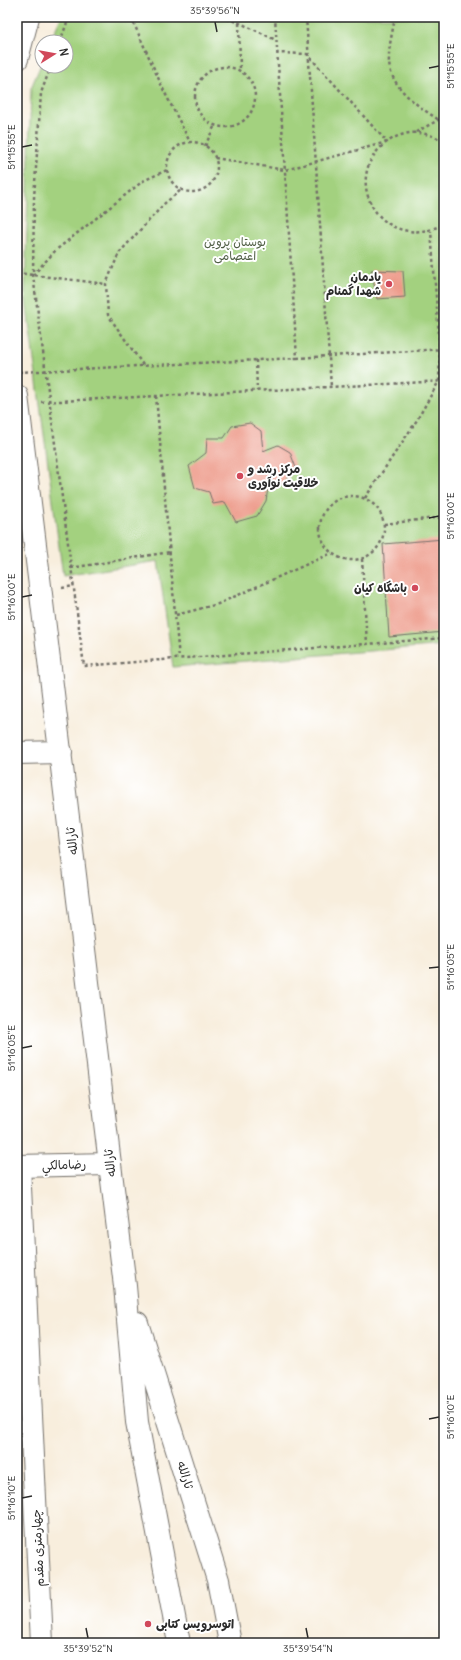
<svg xmlns="http://www.w3.org/2000/svg" width="461" height="1660" font-family="Delius,'Playpen Sans Arabic',sans-serif">
  <rect width="100%" height="100%" fill="#fff"/>
  <filter id="ink" filterUnits="userSpaceOnUse"><feTurbulence type="fractalNoise" baseFrequency=".025" numOctaves="2"/><feDisplacementMap in="SourceGraphic" scale="8" xChannelSelector="R" yChannelSelector="G"/><feConvolveMatrix kernelMatrix="1 2 1 2 8 2 1 2 1" color-interpolation-filters="sRGB"/></filter>
  <filter id="wash" filterUnits="userSpaceOnUse"><feTurbulence type="fractalNoise" baseFrequency=".012" numOctaves="4" result="noise"/><feDisplacementMap in="SourceGraphic" scale="16" xChannelSelector="R" yChannelSelector="G"/><feGaussianBlur stdDeviation="0.9" result="paint"/><feColorMatrix in="noise" values="0 0 0 0 0 0 0 0 0 0 0 0 0 0 0 0 0 1.4 0 .05"/><feComposite in="paint" operator="in"/></filter>
  <g filter="url(#wash)">
    <rect width="100%" height="100%" fill="#f8eedd"/>
    <path fill="#a3d17f" stroke="#677e55" d="M61 17H444V645L173 667 158 561 63 576 25 293 31 88 42 62V66H66V42H50Z"/>
    <g id="blocks">
      <path fill="#ed9887" d="M371 270 403 271 405 297 377 299Z
        M250 423 261 431 263 451 278 445 290 452 296 468 282 484 268 488 266 501 257 516 236 522 225 502 213 504 209 492 195 488 189 466 206 453 207 438H224L232 426Z
        M444 539V632L389 637 383 544Z"/>
    </g>
  </g>
  <g filter="url(#ink)">
    <use href="#blocks" fill-opacity="0" stroke="#736f69" stroke-width="1"/>
    <g fill="none" stroke-linecap="round" stroke-linejoin="round">
      <g stroke="#736f69" stroke-width="24">
        <path id="minor" d="M17 753 61 752
          M17 1166 110 1164
          M19 1166 42 1643"/>
      </g>
      <g stroke="#736f69" stroke-width="24">
        <path id="major" d="M17 59 28 17
          M17 396 110 1164 125 1286 137 1422 179 1643
          M137 1323 218 1580 230 1643"/>
      </g>
      <path stroke="#736f69" stroke-width="2.5" stroke-dasharray="3 3" stroke-linecap="butt" d="M131 17 164 91 190 142
        M221 17 240 23 276 40
        M239 17 240 70
        M306 17 331 387
        M395 17C393 30 389 44 389 57 387 86 418 106 439 120
        M60 42 69 17
        M51 66 41 93 34 198 33 275 84 666 444 638
        M195 97a30 30 0 1 1 60 0a30 30 0 1 1-60 0Z
        M416 132 444 117
        M444 141C426 132 410 129 392 139 335 172 379 257 444 224
        M167 167a25 25 0 1 1 50 0a25 25 0 1 1-50 0Z
        M205 146 215 125
        M215 158 285 170 387 142 307 54 277 53
        M17 273 106 284
        M33 275 56 250 143 181 167 170
        M297 358 444 349
        M256 360 257 391
        M143 365 108 315 106 284 119 253 165 203 181 190
        M19 372 297 358 275 17
        M156 396 179 659
        M41 402 444 381
        M320 528a32 32 0 1 1 64 0a32 32 0 1 1-64 0Z
        M365 498 417 420 439 381 440 349 431 231
        M384 524 444 517
        M362 559 367 644
        M71 568 170 552
        M62 588 74 586
        M176 615 218 604 332 553"/>
      <use href="#minor" stroke="#fff" stroke-width="22"/>
      <use href="#major" stroke="#fff" stroke-width="22"/>
    </g>
  </g>
  <path fill="none" stroke="#2b2b2b" stroke-width="1.5" d="M215 22 217 32M429 68 439 66M22 147 32 145M429 518 439 516M22 597 32 595M429 968 439 967M22 1048 32 1046M429 1419 439 1417M22 1498 32 1496M86 1628 88 1638M306 1628 308 1638"/>
  <g fill="#d1495b" stroke="#fff" stroke-width="1.5">
    <circle cx="389" cy="284" r="4"/>
    <circle cx="240" cy="476" r="4"/>
    <circle cx="415" cy="588" r="4"/>
    <circle cx="148" cy="1624" r="4"/>
  </g>
  <g text-anchor="middle" stroke-width="4" stroke-linejoin="round" paint-order="stroke">
    <g font-size="12" fill="#4f5d44" stroke="#fff">
      <text x="235" y="246">بوستان پروین<tspan x="235" dy="14">اعتصامی</tspan></text>
    </g>
    <g font-size="12" font-weight="bold" fill="#2b2b2b" stroke="#fff" text-anchor="end">
      <text x="381" y="281">یادمان<tspan x="381" dy="14">شهدا گمنام</tspan></text>
      <text x="248" y="473" text-anchor="start">مرکز رشد و<tspan x="248" dy="14">خلاقیت نوآوری</tspan></text>
      <text x="407" y="592">باشگاه کیان</text>
      <text x="156" y="1628" text-anchor="start">اتوسرویس کتابی</text>
    </g>
    <g font-size="12" fill="#2b2b2b" stroke="#fff">
      <text transform="translate(72 841) rotate(-97)" y="4">ثارالله</text>
      <text transform="translate(110 1163) rotate(-97)" y="4">ثارالله</text>
      <text transform="translate(64 1165) rotate(-2)" y="4">رضامالكي</text>
      <text transform="translate(185 1475) rotate(73)" y="4">ثارالله</text>
      <text transform="translate(38 1548) rotate(-93)" y="4">چهارمتری مقدم</text>
    </g>
  </g>
  <rect width="461" height="1660" fill="none" stroke="#fff" stroke-width="44"/>
  <g transform="translate(54 54) rotate(79)"><circle r="19" fill="#ffffff" stroke="#aaaaaa"/>
  <path d="M0-3L7 15L0 10L-7 15Z" fill="#d1495b"/>
  <text y="-6" font-size="11" font-weight="bold" text-anchor="middle" fill="#2b2b2b">N</text>
  </g>
  <rect x="22" y="22" width="417" height="1616" fill="none" stroke="#2b2b2b" stroke-width="1.5"/>
  <g font-size="10" text-anchor="middle" fill="#2b2b2b">
    <text x="215" y="14">35°39'56"N</text>
    <text transform="translate(450 66) rotate(-90)" y="4">51°15'55"E</text>
    <text transform="translate(11 147) rotate(-90)" y="4">51°15'55"E</text>
    <text transform="translate(450 516) rotate(-90)" y="4">51°16'00"E</text>
    <text transform="translate(11 597) rotate(-90)" y="4">51°16'00"E</text>
    <text transform="translate(450 967) rotate(-90)" y="4">51°16'05"E</text>
    <text transform="translate(11 1048) rotate(-90)" y="4">51°16'05"E</text>
    <text transform="translate(450 1417) rotate(-90)" y="4">51°16'10"E</text>
    <text transform="translate(11 1498) rotate(-90)" y="4">51°16'10"E</text>
    <text x="88" y="1652">35°39'52"N</text>
    <text x="308" y="1652">35°39'54"N</text>
  </g>
</svg>
